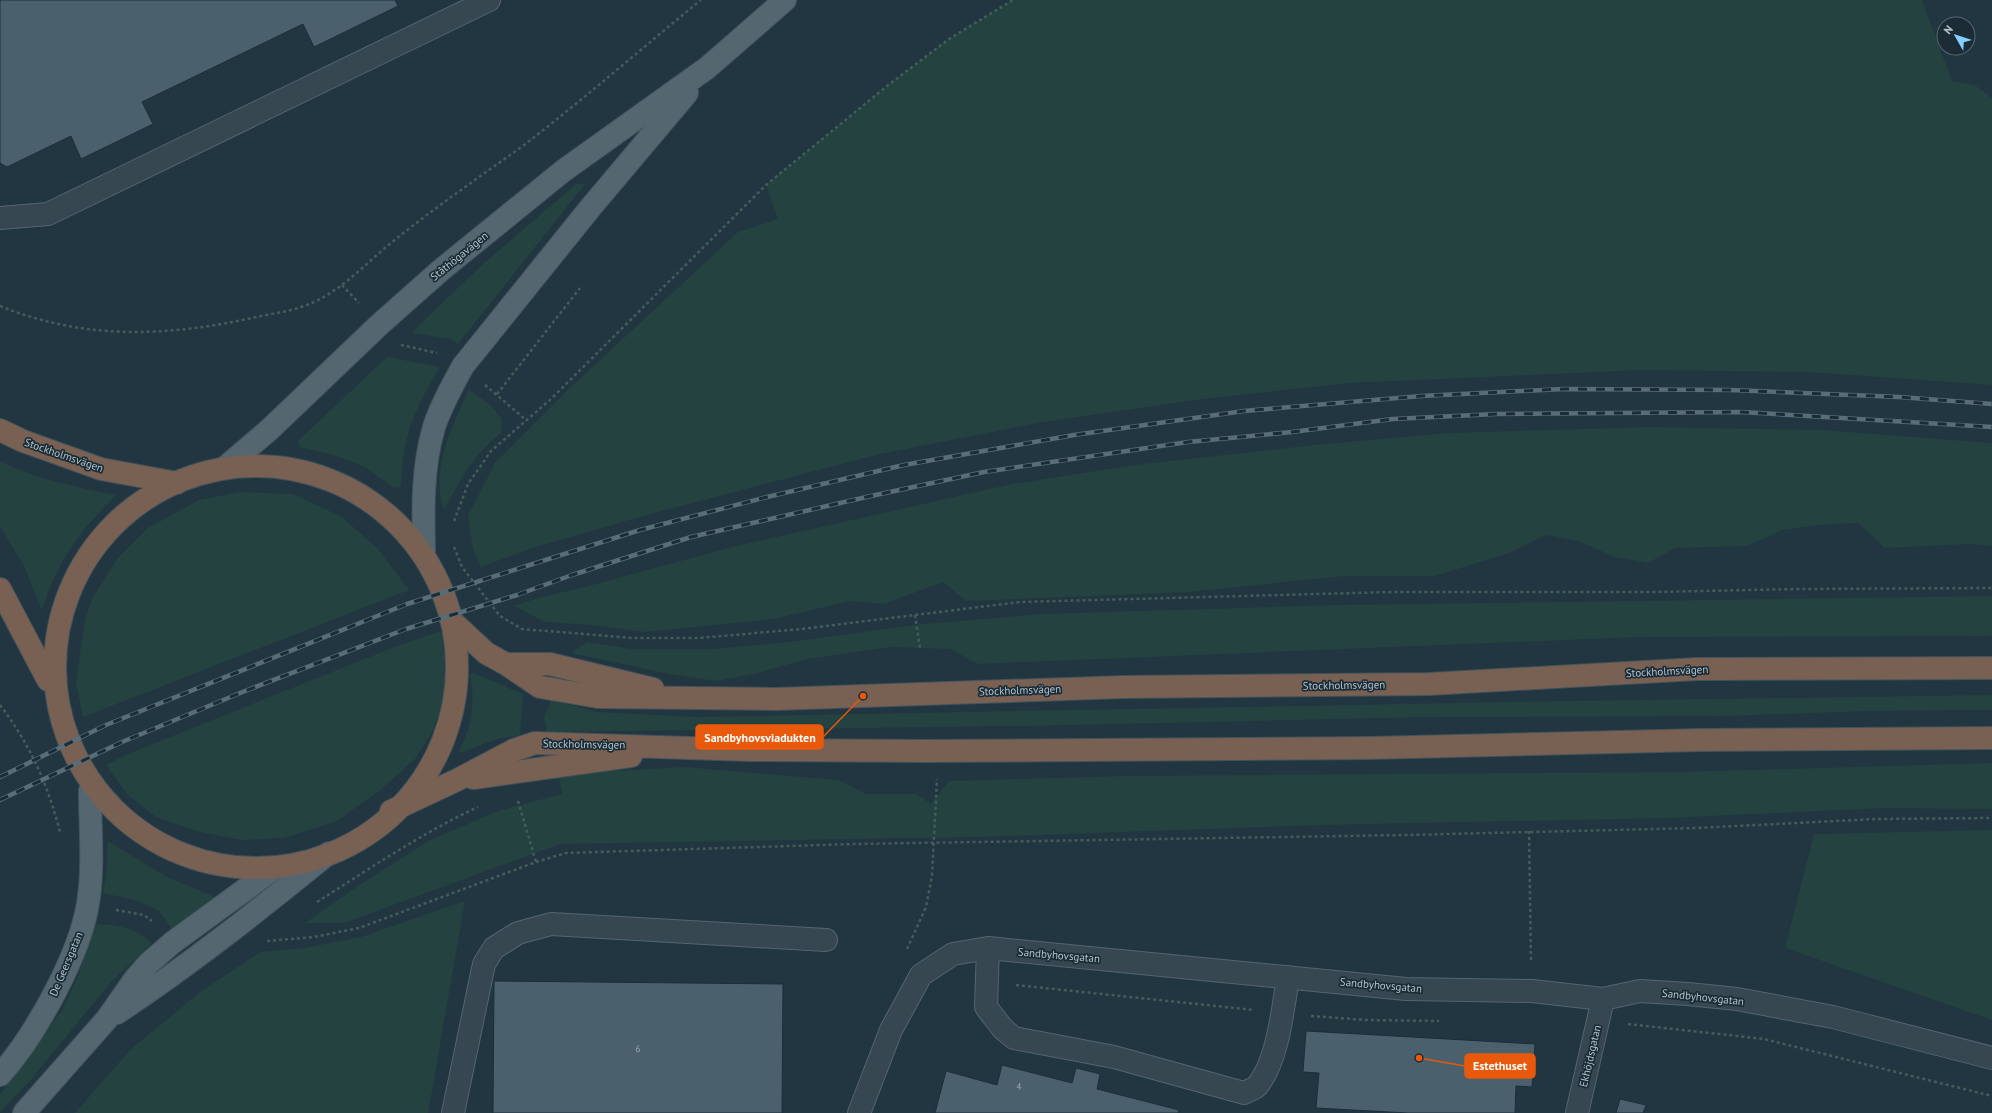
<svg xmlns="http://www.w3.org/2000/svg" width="1992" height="1113" font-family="'PT Sans',sans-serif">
  <rect width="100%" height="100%" fill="#223641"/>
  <path fill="#24423f" d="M1013 0H1922L1952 81 1975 85 1992 98V385L1808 372 1644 370 1350 383 1187 401 1038 423 880 454 650 514 529 549 481 567 473 549 468 516 495 463 572 386 738 232 778 219 766 185 887 86 949 39Z
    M576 184H585L458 344 451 339 411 333 482 265Z
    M387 357 440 367C415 408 402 437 401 486L394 488 365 467 337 456 300 447 298 441Z
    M469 389 490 405 502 419 501 433 484 448 465 472 444 510C429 471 453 425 469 389Z
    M1650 427 1822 430 1992 443V546L1970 544 1885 548 1858 523 1817 525 1782 530 1747 546 1675 548 1648 563 1615 557 1578 541 1546 535 1509 553 1435 576H1344L1188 592 966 601 943 582 884 604 850 601 773 619 645 632 591 625 545 622 514 606 538 598 585 587 732 547 1012 484 1134 465 1314 445 1447 433Z
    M0 461C32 478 80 488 116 495 107 505 97 514 89 524 68 548 50 581 42 611L25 568 0 526Z
    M240 492 293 494 342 517 378 549 409 590 83 717 76 683 85 619 92 599 116 560 148 528 199 500Z
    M1992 596V636L1639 637 978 664 950 649 890 647 807 659 758 673 716 681 669 674 571 653 587 642 632 649H712L790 642 914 625 1040 614 1338 605Z
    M441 631 448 675 443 703 432 732 415 759 379 791 337 821 284 838 241 840 196 831 156 817 127 794 106 765 130 753 397 646Z
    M473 673 523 694 520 735 494 740 461 753 459 750C473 725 475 701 470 674Z
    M1992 695V710L1866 711 1726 716 1427 717 1027 726 547 732 544 717 551 700 598 712 695 717 1568 701Z
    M1992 763V809L1885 808 1668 818 1322 825 977 837 560 844 344 923H305L352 890 430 840 501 810 562 794 559 778 593 772 685 767 839 780 866 794H917L931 804 949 781 1126 776 1679 772Z
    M1992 830V1020L1785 948 1814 834Z
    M108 841 167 877 215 897 172 929 158 910 135 900 103 893 107 869Z
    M465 901 428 1113H75L130 1050 199 993 260 952 304 948 361 937Z
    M96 924C118 925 136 928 152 943L111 982 28 1083 0 1112V1094L63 1009 78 976Z"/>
  <path fill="#4a616d" stroke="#1d2e38" d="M0 0H395L398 6 314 47 303 24 142 102 153 124 81 159 71 136 7 167 0 163Z
    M494 981 783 984 782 1113H493Z
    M1306 1031 1535 1044 1532 1087 1516 1086 1515 1113H1408L1316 1108 1319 1073 1303 1072Z
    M1002 1065 1072 1083 1076 1068 1100 1074 1097 1089 1179 1110 1178 1113H935L946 1071 997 1085Z
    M1620 1099 1646 1105 1643 1113H1616Z"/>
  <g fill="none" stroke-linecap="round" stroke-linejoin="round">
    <g stroke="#54656f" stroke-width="24">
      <path id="minor" d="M0 218 48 214 489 0
        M988 948 986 1007 1003 1029 1014 1038 1114 1057 1244 1093C1248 1091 1254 1089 1257 1086 1278 1061 1283 1008 1288 977
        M453 1113 484 964 494 948 518 933 551 924 826 940
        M859 1113 891 1030 921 975 953 954 988 948 1406 989 1532 991 1603 999 1640 991 1688 994 1737 999 1833 1017 1992 1058
        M1577 1113 1603 999"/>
    </g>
    <g stroke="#43535d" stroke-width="24">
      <path id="major" d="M228 465 269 430 379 325 441 270 563 171 707 68 785 0
        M424 552C423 510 422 468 434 427 441 406 452 386 463 366L591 207 687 93
        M117 1013C191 964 260 909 329 853
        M0 1075C35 1036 80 955 88 903 94 868 90 827 90 791
        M24 1113 107 1019 135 979 149 963 172 943 276 867"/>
    </g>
    <g stroke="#41525c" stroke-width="24">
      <path id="highway" d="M0 430 23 441 101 469 177 483
        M55 667a201 201 0 1 1 402 0a201 201 0 1 1-402 0Z
        M0 589 48 680
        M456 625 486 653 506 664 540 687 598 697 776 699 1123 687 1429 684 1697 669 1992 668
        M506 664H550L653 689
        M473 778 631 756
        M391 811 457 780 514 750 535 743 750 750 926 751 1369 748 1701 740 1992 738"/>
    </g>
    <path stroke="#425e5b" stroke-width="2.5" stroke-dasharray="3 3" stroke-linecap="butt" d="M342 285 359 303
      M0 306C84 340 165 337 252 318 269 314 288 312 304 306 340 294 366 262 396 239 437 206 481 176 524 145 584 99 642 48 701 0
      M401 345 437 353
      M485 385 526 420
      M497 394 580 288
      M454 521 468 484 491 451 551 399 766 185 887 86 949 39 1013 0
      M454 547 462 567 500 616 522 629 632 638H698L802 629 1020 602 1392 592H1655L1798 589 1992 588
      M915 615 920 648
      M0 705C30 744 48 785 60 832
      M518 801 536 862
      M1529 831 1531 962
      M317 902C369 869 422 833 478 807
      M116 910 144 915 152 921
      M267 941 314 937 359 928 536 862 566 853 854 844 1406 835 1697 828 1876 819 1992 818
      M907 949 926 907 932 876 937 779
      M1016 985 1254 1010
      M1311 1016 1366 1020 1439 1021
      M1628 1024 1764 1039 1992 1096"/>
    <use href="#minor" stroke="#364751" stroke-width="22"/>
    <use href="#major" stroke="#546771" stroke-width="22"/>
    <use href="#highway" stroke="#786152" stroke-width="22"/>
    <g stroke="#586d78" stroke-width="4.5">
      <path id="rail" d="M0 777 106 725 407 604 640 530 767 497 904 465 1074 435 1244 411 1421 396 1563 389 1730 390 1899 397 1992 404
        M0 800 122 742 245 691 406 629 517 595 572 575 691 537 871 496 984 472 1188 442 1292 432 1393 419 1496 414 1742 412 1992 427"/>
    </g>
    <use href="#rail" stroke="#1b2c36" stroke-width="3" stroke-dasharray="9" stroke-linecap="butt"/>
  </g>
  <g text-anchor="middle" stroke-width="3.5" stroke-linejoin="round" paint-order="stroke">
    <g font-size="9" fill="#99aab4">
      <text x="638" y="1052">6</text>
      <text x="1019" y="1090">4</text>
    </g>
    <g font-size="11" fill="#b3c2cc" stroke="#1b2c36">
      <text transform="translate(459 256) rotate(-39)" y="4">Ståthögavägen</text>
      <text transform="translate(64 455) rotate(19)" y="4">Stockholmsvägen</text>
      <text transform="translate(1667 671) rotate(-3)" y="4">Stockholmsvägen</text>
      <text transform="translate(1344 685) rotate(-1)" y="4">Stockholmsvägen</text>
      <text transform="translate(1020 690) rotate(-2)" y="4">Stockholmsvägen</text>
      <text transform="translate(584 744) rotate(1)" y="4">Stockholmsvägen</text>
      <text transform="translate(1059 955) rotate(5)" y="4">Sandbyhovsgatan</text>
      <text transform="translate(66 964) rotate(-67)" y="4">De Geersgatan</text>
      <text transform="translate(1381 985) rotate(5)" y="4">Sandbyhovsgatan</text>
      <text transform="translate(1703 997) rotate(6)" y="4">Sandbyhovsgatan</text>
      <text transform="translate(1590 1056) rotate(-77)" y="4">Ekhöjdsgatan</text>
    </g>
  </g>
  <path fill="none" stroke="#e8590c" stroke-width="1.5" d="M863 696L823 737M1419 1058L1465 1066"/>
  <g fill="#e8590c" stroke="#1b2c36" stroke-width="1.5">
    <circle cx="863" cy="696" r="4"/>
    <circle cx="1419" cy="1058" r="4"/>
  </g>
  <g fill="#e8590c" stroke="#e8590c" stroke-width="1.5">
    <rect x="696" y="725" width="127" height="24" rx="4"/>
    <rect x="1465" y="1054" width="70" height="24" rx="4"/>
  </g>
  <g font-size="12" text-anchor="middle" font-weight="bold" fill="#fff">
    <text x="760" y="742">Sandbyhovsviadukten</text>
    <text x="1500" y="1070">Estethuset</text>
  </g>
  <g transform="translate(1956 36) rotate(309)"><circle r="19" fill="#1b2c36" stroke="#586872"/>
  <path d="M0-3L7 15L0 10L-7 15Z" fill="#84cfff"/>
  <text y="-6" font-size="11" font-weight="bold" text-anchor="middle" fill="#b3c2cc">N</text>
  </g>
</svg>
